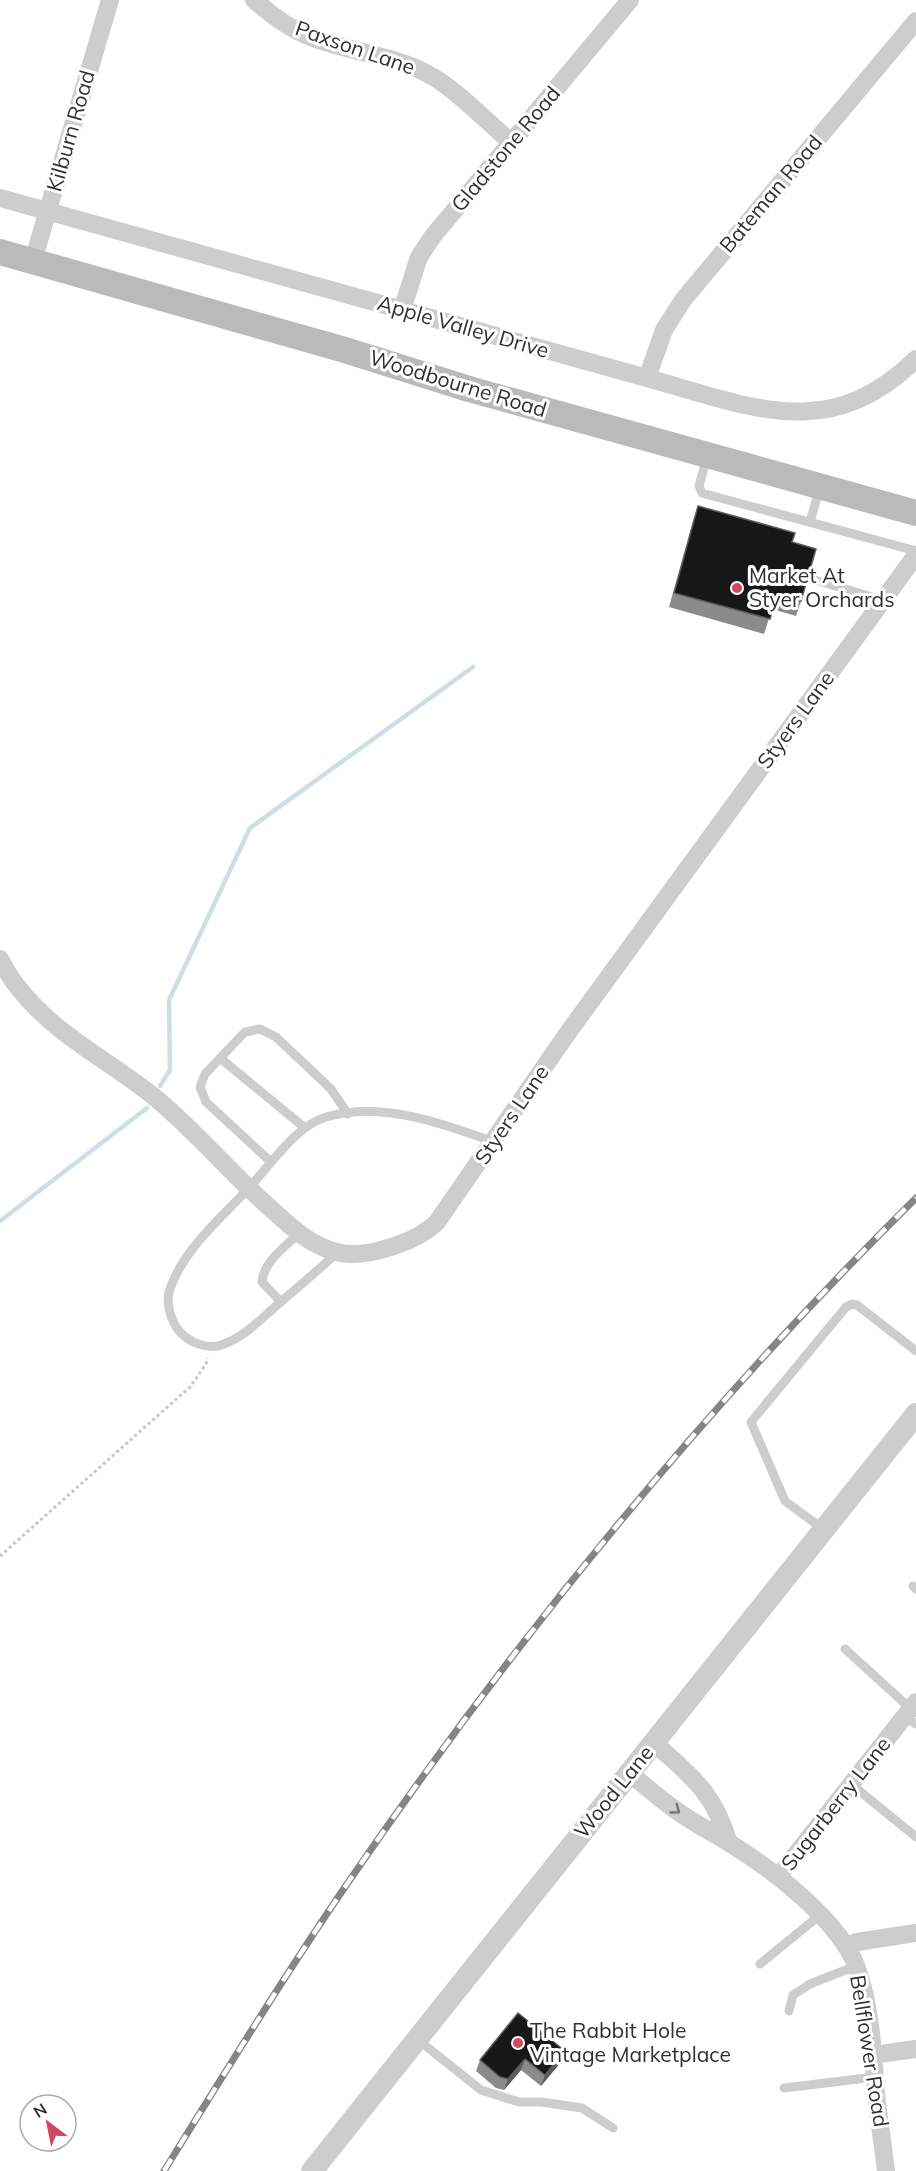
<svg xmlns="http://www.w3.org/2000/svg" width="916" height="2171" font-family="Mulish,sans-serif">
  <rect width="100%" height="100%" fill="#fff"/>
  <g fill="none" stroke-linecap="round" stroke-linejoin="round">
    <path stroke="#cbdfe6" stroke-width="4.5" d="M160 1086 170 1070 169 1000 250 828 473 667
      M0 1221 147 1108"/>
    <path stroke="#c7c7c7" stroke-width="3" stroke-dasharray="3 3" stroke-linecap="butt" d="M0 1556 190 1387 206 1364 207 1358"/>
    <path stroke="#cdcdcd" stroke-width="9" d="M707 457 699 486 702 493 916 551
      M810 522 820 487
      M815 580 882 600
      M220 1058 305 1128
      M271 1162 206 1102 200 1087 205 1074 245 1032 260 1029 276 1037 331 1089 348 1114
      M337 1253C317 1271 296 1289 276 1306 259 1321 243 1338 221 1345 208 1350 189 1342 180 1332 171 1322 165 1301 170 1289 184 1249 219 1220 247 1190 269 1167 295 1126 326 1117 382 1101 442 1123 494 1142
      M281 1302 262 1282C264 1261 284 1248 298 1234
      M823 1529 785 1501 751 1422 846 1307 852 1304 857 1305 916 1351
      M913 1586 916 1589
      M845 1649 911 1709
      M905 1716 916 1724
      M851 1784 916 1837
      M760 1964 820 1915
      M789 2011 793 1995 810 1984 856 1966
      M417 2039 481 2090 519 2102H541L582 2108 613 2128
      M784 2088 875 2077"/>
    <path stroke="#cdcdcd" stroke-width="18" d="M254 0C273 16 292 31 316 39 352 52 391 55 426 73 453 86 487 122 511 142
      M0 198 647 378C750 406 828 445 916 359
      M33 261 110 0
      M402 310 419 257 433 236 630 0
      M647 378 664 330 683 300 916 21
      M0 959C5 968 10 978 17 986 54 1035 111 1061 158 1100 197 1133 231 1173 269 1207 290 1226 308 1244 336 1252 364 1260 417 1242 437 1222L567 1034 916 555
      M653 1742C692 1777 713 1791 729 1843
      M630 1774C646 1786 661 1800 677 1811 694 1823 713 1833 731 1844 773 1870 840 1921 857 1968 871 2007 873 2052 876 2094 879 2120 883 2145 886 2171
      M778 1877 916 1702
      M846 1946 857 1942 916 1933
      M873 2055 916 2049"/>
    <path stroke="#cdcdcd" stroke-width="22" d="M312 2171 916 1414"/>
    <path stroke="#bababa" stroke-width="26" d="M0 252 345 350 469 389 916 513"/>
    <g stroke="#858585" stroke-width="7">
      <path id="rail" d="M164 2171C224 2074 283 1978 347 1884 515 1639 705 1407 916 1198"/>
    </g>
    <use href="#rail" stroke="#fff" stroke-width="4.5" stroke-dasharray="14" stroke-linecap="butt"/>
  </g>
  <path fill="#8b8b8b" d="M698 506 792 542 801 601 796 616 772 609 764 634 669 607 693 521Z
    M565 2051 561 2062 541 2086 521 2070 504 2090 496 2088 476 2071 480 2060Z"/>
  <path fill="#5d5d5d" d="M565 2051 561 2062 541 2086 545 2075Z
    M525 2059 521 2070 504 2090 508 2079Z"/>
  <path fill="#171717" stroke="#5d5d5d" stroke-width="1.5" d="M698 506 795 533 792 542 816 549 801 601 777 594 770 619 674 593Z
    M518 2013 565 2051 545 2075 525 2059 508 2079 500 2077 480 2060Z"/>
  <defs><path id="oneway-chevron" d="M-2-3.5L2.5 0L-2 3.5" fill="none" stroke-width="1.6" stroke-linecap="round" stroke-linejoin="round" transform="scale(1.5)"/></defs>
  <use stroke="#777" href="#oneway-chevron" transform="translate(676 1810) rotate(36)"/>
  <g fill="#d0495f" stroke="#fff" stroke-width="2">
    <circle cx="737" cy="588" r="6"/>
    <circle cx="518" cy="2043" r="6"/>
  </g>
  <g text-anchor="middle" stroke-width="6" stroke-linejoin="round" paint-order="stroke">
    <g font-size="21" fill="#303030" stroke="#fff">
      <text transform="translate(355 48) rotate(19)" y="7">Paxson Lane</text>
      <text transform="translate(71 131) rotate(-74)" y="7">Kilburn Road</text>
      <text transform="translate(506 149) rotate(-50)" y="7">Gladstone Road</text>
      <text transform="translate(771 194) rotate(-50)" y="7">Bateman Road</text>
      <text transform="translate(463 327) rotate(16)" y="7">Apple Valley Drive</text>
      <text transform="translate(458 384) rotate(17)" y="7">Woodbourne Road</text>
      <text transform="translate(796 720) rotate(-54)" y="7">Styers Lane</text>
      <text transform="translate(512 1115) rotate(-56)" y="7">Styers Lane</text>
      <text transform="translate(614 1792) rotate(-51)" y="7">Wood Lane</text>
      <text transform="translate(836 1804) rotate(-52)" y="7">Sugarberry Lane</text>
      <text transform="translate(869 2051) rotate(81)" y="7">Bellflower Road</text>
    </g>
    <g font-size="21" fill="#303030" stroke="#fff" text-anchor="start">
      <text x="749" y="583">Market At<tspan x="749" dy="24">Styer Orchards</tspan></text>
      <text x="530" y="2038">The Rabbit Hole<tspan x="530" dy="24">Vintage Marketplace</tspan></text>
    </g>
  </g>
  <g transform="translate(48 2123) rotate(328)"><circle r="28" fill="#ffffff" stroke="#acacac" stroke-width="1.5"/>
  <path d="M0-4.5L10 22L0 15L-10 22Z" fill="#d0495f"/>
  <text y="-9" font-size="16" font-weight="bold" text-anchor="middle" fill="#303030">N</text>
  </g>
</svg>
